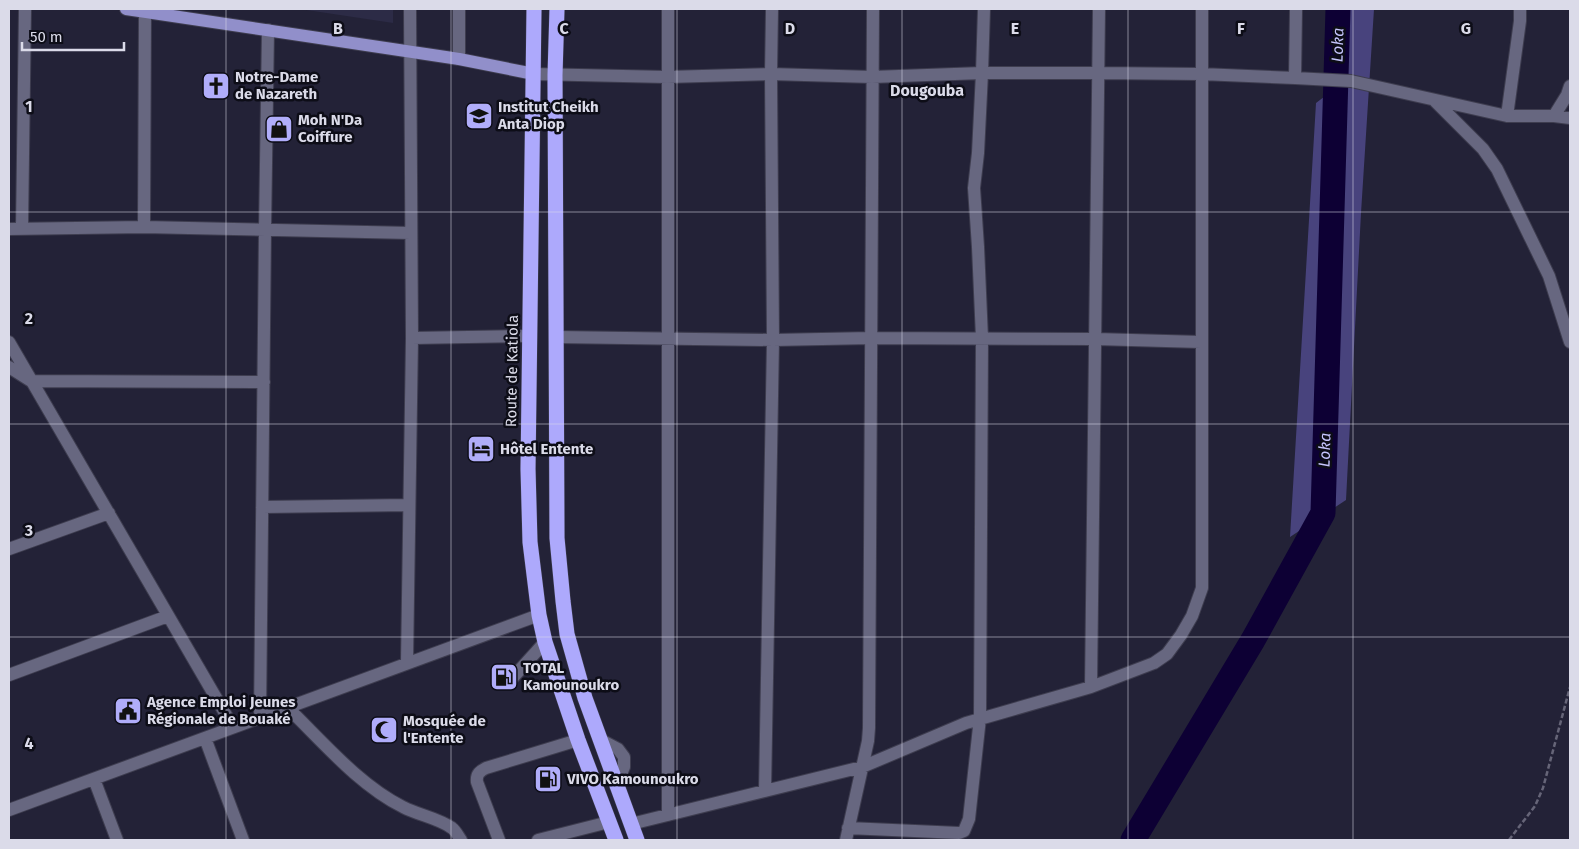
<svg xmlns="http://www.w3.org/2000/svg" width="1579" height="849" font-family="'Fira Sans',sans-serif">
  <rect width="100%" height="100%" fill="#232237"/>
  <path fill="#2c2b46" d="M300 9H393V23Z"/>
  <path fill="#48437d" d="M1334 9H1374L1361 213 1346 500 1290 537 1316 103 1333 90Z"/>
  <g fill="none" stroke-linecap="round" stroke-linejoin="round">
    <path stroke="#0d0034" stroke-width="25" d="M1133 840 1253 640 1323 513 1338 9"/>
    <g stroke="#3e3d4f" stroke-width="14">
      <path id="minor" d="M668 9V815
        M459 59V9
        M534 74 667 77 771 74 872 77 982 73H1099L1201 74 1295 78 1351 81 1507 116H1554L1570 118
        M1295 78 1296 9
        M1434 100 1483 149 1497 169 1549 276 1570 342
        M1507 116 1520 21V9
        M1554 116 1567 95 1570 86
        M144 227 145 11
        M22 228 25 9
        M9 229 144 227 411 233
        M556 337 773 340 871 338 1096 339 1201 342
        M412 338 530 336
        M9 342 233 727
        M9 367 31 381 264 382
        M262 507 409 505
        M9 549 109 513
        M407 662 412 338 410 9
        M9 675 168 616
        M508 683 545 642
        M1091 687 1099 9
        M288 708C323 742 359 785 403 807 418 815 438 818 452 828 456 831 458 836 461 840
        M260 718 265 230 268 30
        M205 738 243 840
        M599 739 618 749 624 757V767L616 786
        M94 779 117 840
        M765 791 773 340 771 74 772 9
        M9 810 539 615
        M631 824 862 767 966 723 1091 687 1154 663 1167 654 1181 635 1192 616 1202 588V9
        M848 828 959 833 964 831 969 819 980 718 982 338 978 247 974 188 978 153 982 73 984 9
        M499 840 477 782C476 774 480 771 486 768L578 740
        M538 840 609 822
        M846 840 868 741 869 728 873 9"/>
    </g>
    <g stroke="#3e3d4f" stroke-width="14">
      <path id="major" d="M126 9 459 59 534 74"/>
    </g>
    <g stroke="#3e3d4f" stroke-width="16">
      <path id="highway" d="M534 9 528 469 530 542 539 615 545 642 578 740 616 840
        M557 9 555 75 557 538 563 601 567 634 585 698 637 840"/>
    </g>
    <path stroke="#666578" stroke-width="2.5" stroke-dasharray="5 2.5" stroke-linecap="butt" d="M1509 840 1535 806 1543 788 1570 687"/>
    <use href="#minor" stroke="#676780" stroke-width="12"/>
    <use href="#major" stroke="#918fca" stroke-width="12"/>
    <use href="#highway" stroke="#ada9fc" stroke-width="15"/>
  </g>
  <path fill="none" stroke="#dbdbe9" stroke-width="1" stroke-opacity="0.55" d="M226 9V840M451 9V840M677 9V840M902 9V840M1128 9V840M1353 9V840M9 212H1570M9 424H1570M9 637H1570"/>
  <defs>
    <g id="church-square" transform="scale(1.4375)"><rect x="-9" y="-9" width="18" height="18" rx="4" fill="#b0adfa" stroke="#0d0d17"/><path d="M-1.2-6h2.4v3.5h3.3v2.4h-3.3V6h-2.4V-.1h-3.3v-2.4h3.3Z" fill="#111"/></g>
    <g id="school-square" transform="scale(1.4375)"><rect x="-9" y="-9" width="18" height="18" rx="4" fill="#b0adfa" stroke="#0d0d17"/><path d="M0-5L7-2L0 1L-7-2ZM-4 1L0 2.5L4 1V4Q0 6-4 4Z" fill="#111"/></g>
    <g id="shop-square" transform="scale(1.4375)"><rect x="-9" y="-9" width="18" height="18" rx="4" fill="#b0adfa" stroke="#0d0d17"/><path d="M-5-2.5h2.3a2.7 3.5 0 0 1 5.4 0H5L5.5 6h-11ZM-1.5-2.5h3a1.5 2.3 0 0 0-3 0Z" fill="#111"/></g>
    <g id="hotel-square" transform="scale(1.4375)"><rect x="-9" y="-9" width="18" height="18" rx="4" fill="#b0adfa" stroke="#0d0d17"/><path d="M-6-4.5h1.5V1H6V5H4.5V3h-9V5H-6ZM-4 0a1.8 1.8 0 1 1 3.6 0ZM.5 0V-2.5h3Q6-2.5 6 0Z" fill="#111"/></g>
    <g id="fuel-square" transform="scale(1.4375)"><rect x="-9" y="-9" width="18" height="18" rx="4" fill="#b0adfa" stroke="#0d0d17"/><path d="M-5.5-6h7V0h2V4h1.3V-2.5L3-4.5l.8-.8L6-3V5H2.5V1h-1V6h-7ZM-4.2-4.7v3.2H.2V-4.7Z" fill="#111"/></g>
    <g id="civic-square" transform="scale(1.4375)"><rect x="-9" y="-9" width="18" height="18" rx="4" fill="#b0adfa" stroke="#0d0d17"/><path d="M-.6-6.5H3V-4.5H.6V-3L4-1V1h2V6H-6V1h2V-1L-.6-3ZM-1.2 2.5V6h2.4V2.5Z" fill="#111"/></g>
    <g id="mosque-square" transform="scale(1.4375)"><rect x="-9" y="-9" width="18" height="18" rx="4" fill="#b0adfa" stroke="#0d0d17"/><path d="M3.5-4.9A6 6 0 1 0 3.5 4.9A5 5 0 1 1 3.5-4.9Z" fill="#111"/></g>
  </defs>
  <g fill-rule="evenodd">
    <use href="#church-square" x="216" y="86"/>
    <use href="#school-square" x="479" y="116"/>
    <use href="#shop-square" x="279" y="129"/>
    <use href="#hotel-square" x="481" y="449"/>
    <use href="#fuel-square" x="504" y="677"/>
    <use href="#civic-square" x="128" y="711"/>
    <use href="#mosque-square" x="384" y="730"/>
    <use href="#fuel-square" x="548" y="779"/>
  </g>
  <g text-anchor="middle" stroke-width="5" stroke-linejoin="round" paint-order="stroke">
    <g font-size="15" font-weight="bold" fill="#dbdbe9" stroke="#0d0d17" text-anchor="start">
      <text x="235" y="82">Notre-Dame<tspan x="235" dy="17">de Nazareth</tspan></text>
      <text x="498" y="112">Institut Cheikh<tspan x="498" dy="17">Anta Diop</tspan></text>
      <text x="298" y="125">Moh N'Da<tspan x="298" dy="17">Coiffure</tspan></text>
      <text x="500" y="454">Hôtel Entente</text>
      <text x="523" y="673">TOTAL<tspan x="523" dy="17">Kamounoukro</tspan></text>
      <text x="147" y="707">Agence Emploi Jeunes<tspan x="147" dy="17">Régionale de Bouaké</tspan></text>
      <text x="403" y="726">Mosquée de<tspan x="403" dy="17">l'Entente</tspan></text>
      <text x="567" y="784">VIVO Kamounoukro</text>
    </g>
    <g font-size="15" fill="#dbdbe9" stroke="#0d0d17">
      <text transform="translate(512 371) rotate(-89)" y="5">Route de Katiola</text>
    </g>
    <g font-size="16" font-style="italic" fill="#c5c4fc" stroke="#0d0d17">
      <text transform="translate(1337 45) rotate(-88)" y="6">Loka</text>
      <text transform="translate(1324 450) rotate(-88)" y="6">Loka</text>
    </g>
    <g font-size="16" font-weight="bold" fill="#dbdbe9" stroke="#0d0d17">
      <text x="927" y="96">Dougouba</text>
    </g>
  </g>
  <g font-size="16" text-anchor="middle" font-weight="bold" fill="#dbdbe9" stroke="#0d0d17" stroke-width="5" stroke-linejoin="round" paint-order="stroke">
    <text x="338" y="34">B</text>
    <text x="564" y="34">C</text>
    <text x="790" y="34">D</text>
    <text x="1015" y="34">E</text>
    <text x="1241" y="34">F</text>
    <text x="1466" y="34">G</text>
    <text x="29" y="112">1</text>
    <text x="29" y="324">2</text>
    <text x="29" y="536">3</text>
    <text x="29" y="749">4</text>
  </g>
  <rect width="1579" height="849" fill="none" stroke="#dbdbe9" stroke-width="20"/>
  <path d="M22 42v8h102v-8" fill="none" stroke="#dbdbe9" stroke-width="2.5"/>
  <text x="30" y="42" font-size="15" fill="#dbdbe9" stroke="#0d0d17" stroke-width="4" paint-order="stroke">50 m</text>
</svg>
